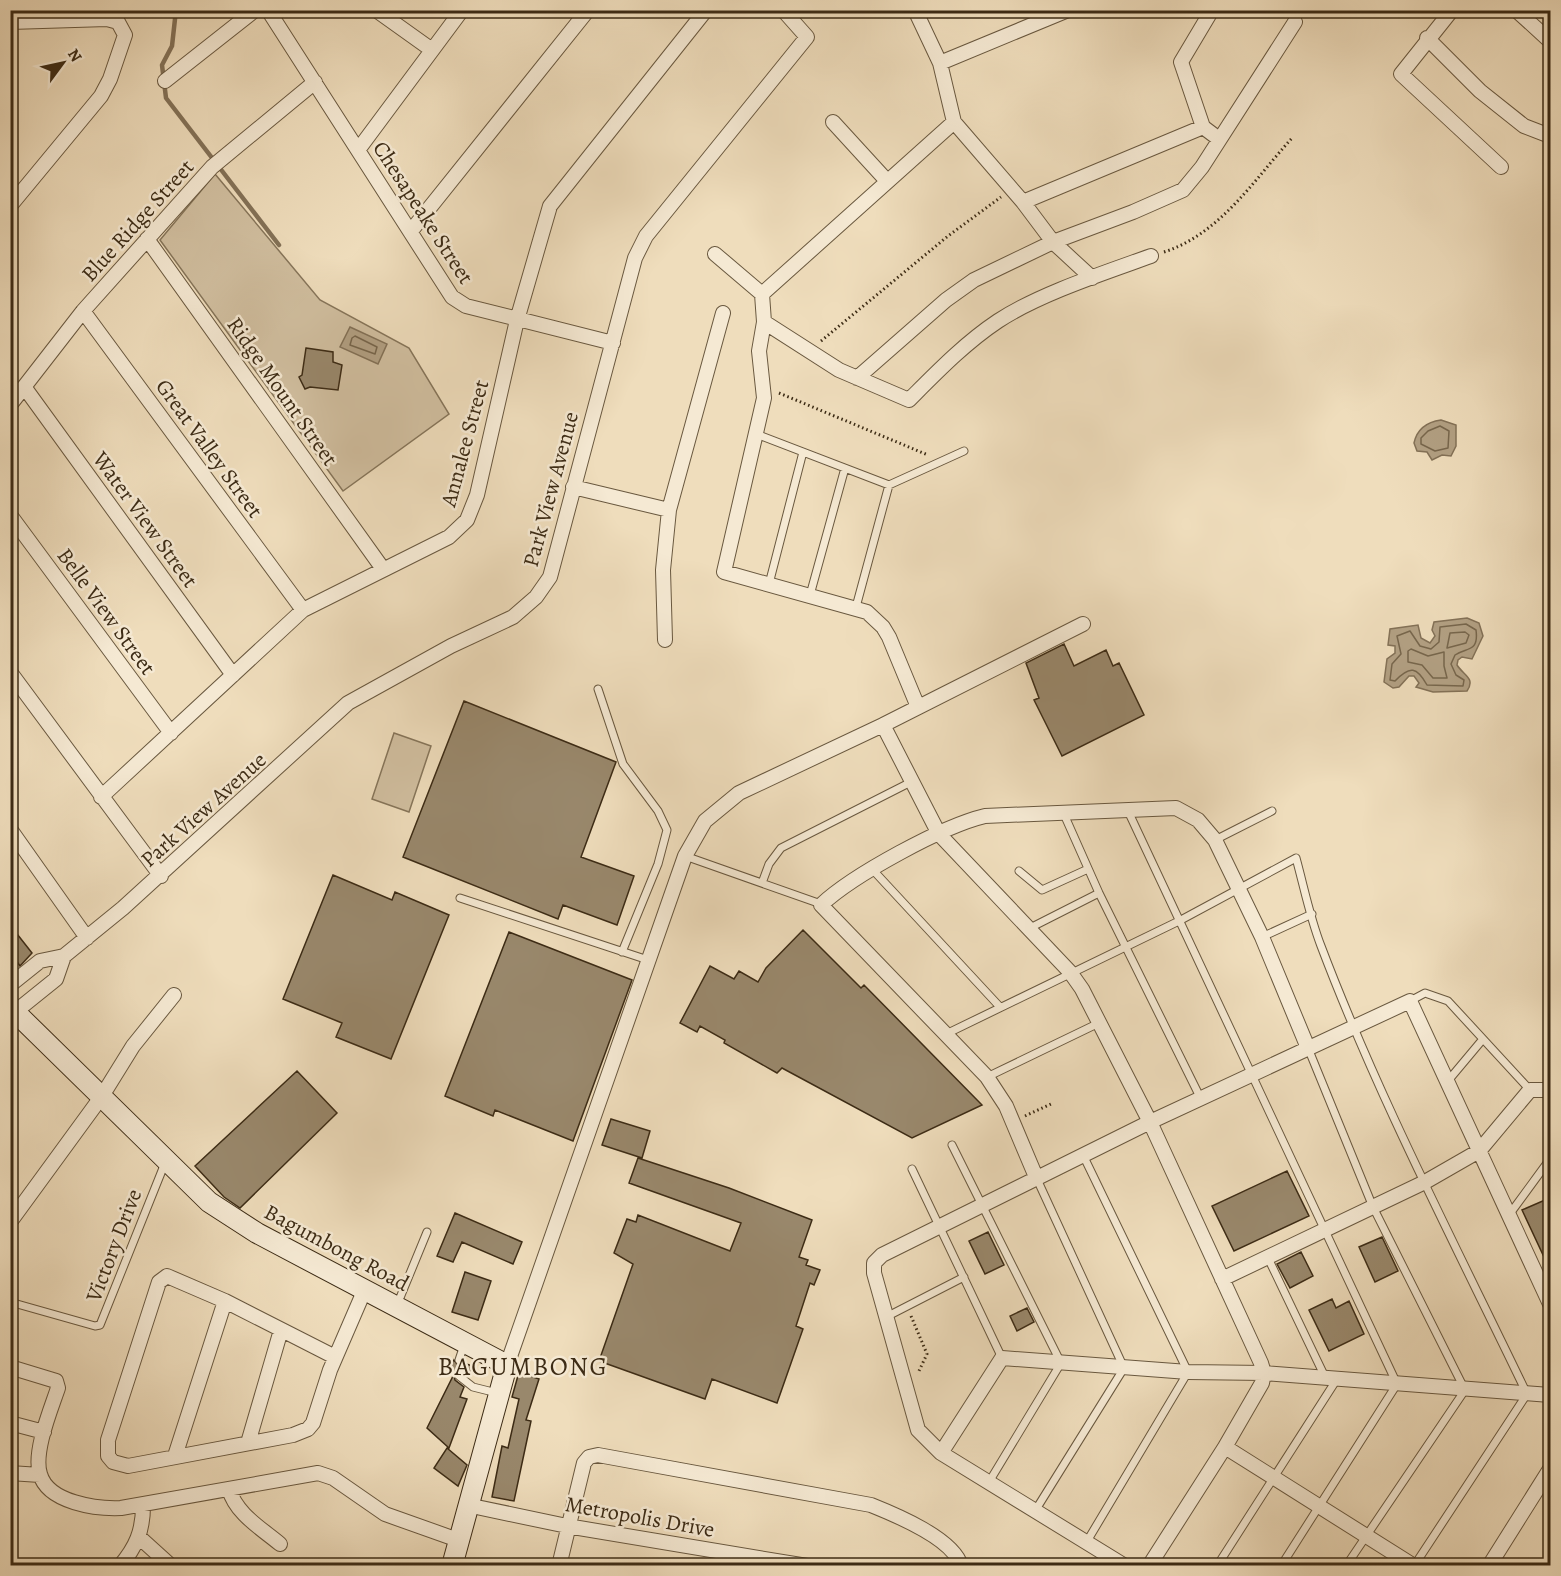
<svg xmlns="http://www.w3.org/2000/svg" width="1561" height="1576" font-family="Alegreya,serif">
  <rect width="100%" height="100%" fill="#efddbc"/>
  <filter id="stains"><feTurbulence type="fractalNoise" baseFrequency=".00333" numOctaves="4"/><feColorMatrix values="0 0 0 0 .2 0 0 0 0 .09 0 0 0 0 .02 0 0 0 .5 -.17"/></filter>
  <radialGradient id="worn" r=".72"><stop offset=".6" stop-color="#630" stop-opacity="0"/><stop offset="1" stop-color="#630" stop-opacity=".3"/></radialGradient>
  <path fill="#d1bfa0" stroke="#86755a" stroke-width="1.5" d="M215 174 320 300 409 348 449 414 343 491 160 240Z
    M394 733 431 746 409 812 372 799Z"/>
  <path fill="#b2a083" stroke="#837157" stroke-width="1.5" d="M350 327 387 344 378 364 340 347Z
    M1441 420 1456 425V446L1451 456 1442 455 1432 460 1427 452 1417 451 1414 443C1417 429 1427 422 1441 420Z
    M1467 618 1479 623 1483 636 1472 659 1462 657 1458 660 1457 665C1463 675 1476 678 1467 691L1433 692 1416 687 1419 683 1414 676H1409L1399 687 1393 688 1384 682 1387 659 1395 653V646L1388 645 1390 629 1418 625 1421 638 1430 643 1435 636 1432 630 1434 622Z"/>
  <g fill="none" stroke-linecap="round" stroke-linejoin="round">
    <path stroke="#77664c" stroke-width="1.5" d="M355 336 377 347 375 354 350 345 352 338Z
      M1440 426 1449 431 1448 448 1435 451 1421 444V438L1428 431Z
      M1466 624 1476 630C1479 653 1466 647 1455 655L1451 664 1456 675 1464 680 1463 686 1427 685C1417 667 1410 665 1395 681L1390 680 1392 664 1401 654 1397 636 1410 631 1420 646 1431 649 1439 642 1440 627Z
      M1465 632 1469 635 1466 643 1447 648 1450 633Z
      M1411 649 1428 656 1444 652V666L1447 678H1433L1422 665 1408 662V651Z"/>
    <path stroke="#837157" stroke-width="4.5" d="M176 10 172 46 162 65 166 98 279 245"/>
  </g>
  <path fill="#99886c" stroke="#3c2b15" stroke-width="1.5" d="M306 348 333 352V362L342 365 338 390 310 387 305 389 299 377 302 375Z
    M1064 644 1074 666 1106 650 1113 666 1119 663 1144 715 1062 756 1034 700 1039 698 1026 663Z
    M464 701 616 762 581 857 634 876 617 925 563 905 558 919 403 857Z
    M333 875 392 900 395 892 449 915 391 1059 336 1037 342 1023 283 999Z
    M10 925 32 953 20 966 18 963 10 969Z
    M803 930 861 988 864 985 982 1105 912 1138 782 1068 777 1073 724 1043 725 1040 700 1026 697 1032 680 1023 710 966 734 979 739 971 758 982 766 968Z
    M509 932 632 980 573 1141 495 1110 493 1116 445 1096Z
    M297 1071 337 1113 240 1208 224 1197 195 1166Z
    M611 1119 650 1131 642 1158 602 1145Z
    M638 1158 729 1188 812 1220 799 1257 808 1260 806 1265 820 1270 814 1285 810 1283 796 1326 803 1329 777 1403 712 1379 705 1399 599 1361 633 1264 614 1253 627 1219 636 1222 638 1215 730 1251 741 1223 629 1183Z
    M1287 1171 1309 1216 1234 1251 1212 1206Z
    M1545 1200 1551 1213V1272L1522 1210Z
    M455 1213 522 1242 513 1264 462 1242 453 1262 437 1256Z
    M988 1232 1004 1265 985 1274 969 1241Z
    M1382 1237 1398 1271 1375 1282 1359 1247Z
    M1301 1252 1313 1276 1290 1288 1277 1264Z
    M465 1272 491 1281 478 1320 452 1312Z
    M1332 1299 1336 1308 1349 1301 1364 1334 1329 1351 1309 1310Z
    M1027 1308 1034 1322 1017 1331 1010 1316Z
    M454 1360 458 1365 464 1363 472 1366 468 1376 459 1370 454 1375 455 1380 464 1387 460 1397 467 1399 449 1448 427 1428 454 1374 449 1371Z
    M519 1372 539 1379 526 1420 531 1421 514 1501 492 1497 502 1446 508 1448 519 1399 512 1397Z
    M447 1448 467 1465 458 1486 434 1468Z"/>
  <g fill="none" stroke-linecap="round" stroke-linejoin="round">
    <g stroke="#69583f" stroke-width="9">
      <path id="lane" d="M756 434 889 485 964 451
        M769 584 803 452
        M810 595 845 468
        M856 607 889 485
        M598 689 623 764 658 811 667 830 658 864 622 952
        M1128 811 1397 1384 1281 1566
        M1063 812 1099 893 1201 1099
        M1215 840 1272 811
        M685 856 821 904
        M872 869 1000 1007
        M1019 871 1042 890 1088 869
        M762 883 769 864 781 848 911 782
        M460 898 648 960
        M1028 929 1099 893
        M1262 937 1312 914
        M1410 1001 1425 993 1448 1001 1530 1090
        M946 1034 1179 921 1296 858C1304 887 1310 918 1321 946 1379 1099 1456 1246 1527 1394L1414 1566
        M1308 1048 1373 1207 1465 1390 1346 1566
        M987 1077 1101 1022
        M1447 1082 1483 1039
        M952 1145 1061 1363 989 1482
        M1083 1155 1188 1372 1086 1543
        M912 1169 1002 1358
        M1509 1215 1550 1159
        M1268 1258 1325 1377
        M10 1302 95 1326 100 1325 165 1163
        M397 1305 427 1232
        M888 1316 964 1277
        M459 1360 464 1345
        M459 1376 473 1387 497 1393
        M1035 1511 1124 1368 1036 1177
        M1217 1566 1337 1379"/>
    </g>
    <g stroke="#69583f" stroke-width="16">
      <path id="street" d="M268 10 452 297 466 306 613 343
        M376 10 432 50
        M915 10 940 63 954 122 1023 202 1053 242 1092 278
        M1452 10 1401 74 1501 167
        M1516 10 1550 41
        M10 22 107 19 118 22 125 35 110 79 101 96 10 206
        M1427 38 1480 91 1524 126 1550 136
        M940 63 1068 10
        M165 81 255 10
        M833 122 887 181
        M1203 127 1181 62 1212 10
        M358 150 462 10
        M1023 202 1203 127 1219 139
        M411 231 588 10
        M147 239 383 569
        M715 254 762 294 764 322 759 351 764 398 724 572 867 612 883 627 889 637 918 707
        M762 294 954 122
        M83 311 303 610
        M764 322 839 370 909 400C937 372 965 343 998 321 1039 294 1104 273 1151 256
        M857 378 946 300 974 280 1053 242 1133 212 1183 190 1202 167 1295 22
        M25 388 233 675
        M10 405 83 311 212 167 315 82
        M573 487 669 510
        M10 515 171 733
        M665 640 663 570 669 510 723 313
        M10 672 161 876
        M883 725 939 834 1070 972 1082 989 1150 1122 1261 1363 1264 1373 1262 1383 1225 1447 1149 1566
        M101 797 303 610 449 537 467 520 477 495 517 320 550 206 706 10
        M10 829 87 938
        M10 985 40 961 64 956 123 908 348 703 451 646 513 617 536 597 550 577 635 258 646 236 807 37 783 10
        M15 1012 56 979 64 956
        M1036 1177 1006 1106 987 1077 821 905C853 875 943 826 985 816L1176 808 1198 820 1215 840 1262 937 1308 1048
        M10 1222 102 1096 133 1046 174 995
        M1222 1279 1425 1182 1479 1151 1530 1090H1550
        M335 1357 225 1301 167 1276 159 1282 108 1440V1456L113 1462 128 1466 293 1435 308 1429 313 1423 330 1370 365 1289
        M507 1365 685 856 705 821 739 793 883 725 1083 624
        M10 1367 56 1381 58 1388C51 1409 33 1452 40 1474 48 1503 97 1509 121 1508L318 1473 333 1478 385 1514 458 1540
        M10 1423 44 1432
        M248 1443 281 1330
        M1225 1447 1414 1566
        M941 1453 1002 1358 1188 1372 1264 1373 1550 1395
        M175 1456 225 1301
        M10 1473 40 1475
        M229 1489C236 1514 261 1528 280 1544
        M467 1505 567 1526 807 1566
        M139 1537 171 1566
        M120 1566C136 1547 143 1531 143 1506
        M559 1566 584 1463 589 1457 598 1455 871 1505C896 1515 954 1539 961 1566
        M1125 1566 941 1453 918 1430 874 1273V1263L882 1255 1150 1122 1410 1001 1550 1304
        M1489 1566 1550 1469"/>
    </g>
    <g stroke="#3c2b15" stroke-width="22">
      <path id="secondary" d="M10 1007 209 1202 257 1233 507 1365 452 1566"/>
    </g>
    <path stroke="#3c2b15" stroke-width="3" stroke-dasharray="1.5 3" stroke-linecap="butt" d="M1164 252C1220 234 1254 180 1292 138
      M821 341 948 236 1001 197
      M779 393 928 455
      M1025 1116 1051 1104
      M911 1316 927 1354 918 1373"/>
    <use href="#lane" stroke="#f5e9d3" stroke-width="7"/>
    <use href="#street" stroke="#f5e9d3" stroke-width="14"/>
    <use href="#secondary" stroke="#f5e9d3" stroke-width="20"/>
  </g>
  <g text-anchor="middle" stroke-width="5" stroke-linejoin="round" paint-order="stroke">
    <g font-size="22" fill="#3c2b15" stroke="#f5e9d3">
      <text transform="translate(424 212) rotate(57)" y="8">Chesapeake Street</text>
      <text transform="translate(137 220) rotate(-48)" y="8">Blue Ridge Street</text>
      <text transform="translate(283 391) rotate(55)" y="8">Ridge Mount Street</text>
      <text transform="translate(464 443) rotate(-75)" y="8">Annalee Street</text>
      <text transform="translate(210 448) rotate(54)" y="8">Great Valley Street</text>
      <text transform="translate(550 489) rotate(-75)" y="8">Park View Avenue</text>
      <text transform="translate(146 519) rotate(54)" y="8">Water View Street</text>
      <text transform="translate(107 611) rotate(54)" y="8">Belle View Street</text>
      <text transform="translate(203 809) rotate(-42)" y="8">Park View Avenue</text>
      <text transform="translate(113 1245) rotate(-69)" y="8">Victory Drive</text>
      <text transform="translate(337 1247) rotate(28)" y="8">Bagumbong Road</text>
      <text transform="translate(640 1516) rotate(10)" y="8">Metropolis Drive</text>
    </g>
    <g font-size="26" letter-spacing="1.5" fill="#3c2b15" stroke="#f5e9d3">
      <text x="523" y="1375">BAGUMBONG</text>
    </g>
  </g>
  <rect width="1561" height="1576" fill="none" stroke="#efddbc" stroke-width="36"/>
  <rect x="12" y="12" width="1537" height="1552" fill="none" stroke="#3c2b15" stroke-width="3"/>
  <rect x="18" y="18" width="1525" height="1540" fill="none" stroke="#3c2b15" stroke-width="1.5"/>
  <g transform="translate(63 63) rotate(57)" stroke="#f5e9d3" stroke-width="4.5" paint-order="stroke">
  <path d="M0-4.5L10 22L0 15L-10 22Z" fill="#3c2b15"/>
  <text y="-9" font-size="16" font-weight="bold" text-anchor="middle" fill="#3c2b15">N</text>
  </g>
  <rect width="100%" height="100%" filter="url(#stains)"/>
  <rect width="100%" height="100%" fill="url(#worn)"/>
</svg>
